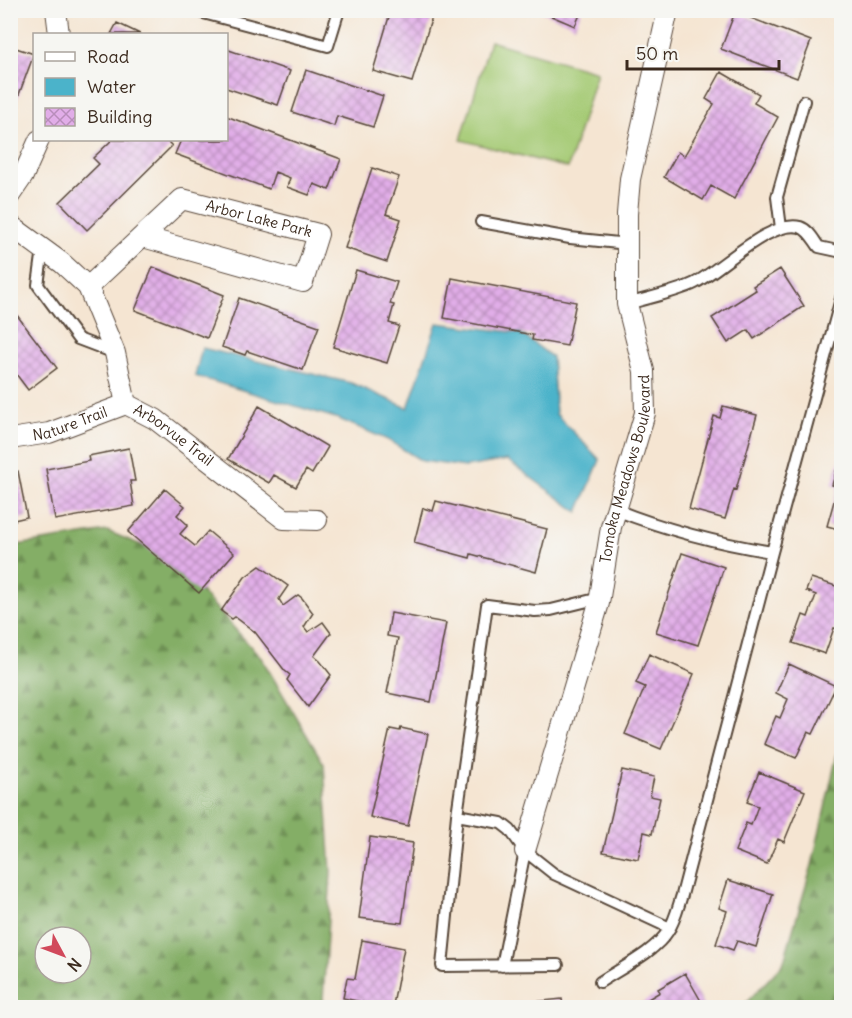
<svg xmlns="http://www.w3.org/2000/svg" width="852" height="1018" font-family="Delius,sans-serif">
  <defs>
    <pattern id="forest-firs" width="22" height="20" patternUnits="userSpaceOnUse" patternTransform="scale(1.5)"><rect width="22" height="20" fill="#84ae66"/><path d="M5 1l3.5 6h-7zM16 11l3.5 6h-7z" fill="#6d8e53"/></pattern>
    <pattern id="building-cross-hatch" width="8" height="8" patternUnits="userSpaceOnUse" patternTransform="scale(1.5)"><rect width="8" height="8" fill="#e1ade8"/><path d="M0 0l8 8M0 8l8-8" fill="none" stroke="#b88dbb"/></pattern>
  </defs>
  <rect width="100%" height="100%" fill="#f6f6f2"/>
  <filter id="ink" filterUnits="userSpaceOnUse"><feTurbulence type="fractalNoise" baseFrequency=".0167" numOctaves="2"/><feDisplacementMap in="SourceGraphic" scale="12" xChannelSelector="R" yChannelSelector="G"/><feConvolveMatrix kernelMatrix="1 2 1 2 8 2 1 2 1" color-interpolation-filters="sRGB"/></filter>
  <filter id="wash" filterUnits="userSpaceOnUse"><feTurbulence type="fractalNoise" baseFrequency=".008" numOctaves="4" result="noise"/><feDisplacementMap in="SourceGraphic" scale="24" xChannelSelector="R" yChannelSelector="G"/><feGaussianBlur stdDeviation="1.35" result="paint"/><feColorMatrix in="noise" values="0 0 0 0 0 0 0 0 0 0 0 0 0 0 0 0 0 1.4 0 .05"/><feComposite in="paint" operator="in"/></filter>
  <g filter="url(#wash)">
    <rect width="100%" height="100%" fill="#f5e5d2"/>
    <path fill="#a5ca74" stroke="#707a49" stroke-width="1.5" d="M490 41 597 72 568 168 461 140Z"/>
    <path fill="url(#forest-firs)" stroke="#606c42" stroke-width="1.5" fill-rule="evenodd" d="M107 531 170 557 262 659 324 764 331 872 323 1000 329 1007 11 1008V546ZM45 937H81V973H45Z
      M841 737V1007H742L783 964 812 865Z"/>
    <path fill="#4bb3ca" stroke="#436e74" stroke-width="1.5" d="M437 323 520 333 552 357 556 414 600 460 578 512 507 460 466 467 422 461 388 440 339 419 195 376 202 348 351 383 408 408Z"/>
    <g id="blocks">
      <path fill="url(#building-cross-hatch)" d="M391 10H434L412 82 373 71Z
        M537 10H582L575 26Z
        M735 12 811 41 797 78 721 49Z
        M117 23 140 34H111Z
        M10 46 34 54 11 116H10Z
        M226 49 290 71 278 105 226 88Z
        M306 70 383 96 373 127 337 116 334 126 292 112Z
        M721 72 759 94 754 103 778 117 734 199 711 186 703 200 664 177 678 152 684 156 714 104 706 99Z
        M226 116 341 159 329 190 314 184 309 195 287 187 290 178 275 172 269 189 175 154 181 140H226Z
        M112 140H166L172 146 87 230 60 202 99 164 93 158Z
        M372 168 399 177 386 214 401 219 387 262 345 248Z
        M153 267 224 295 207 338 135 310Z
        M780 269 804 306 754 339 748 330 728 343 712 318 756 290 753 286Z
        M356 270 397 282 390 304 394 305 389 323 399 326 387 363 333 347Z
        M452 278 576 302 567 346 532 340 533 335 444 318Z
        M239 298 319 326 303 370 247 351 245 355 222 347Z
        M10 306 57 368 28 390 10 366Z
        M259 406 328 447 312 474 306 470 296 487 274 475 269 483 228 459Z
        M723 406 757 415 736 490 734 489 725 519 689 509 714 416 720 418Z
        M129 448 135 481H130L134 506 55 520 46 469 89 461 88 456Z
        M841 455H842V530L827 526 838 487 832 485Z
        M18 471 27 517 10 521V472Z
        M165 489 185 506 177 515 188 525 180 534 195 546 208 531 234 553 199 593 128 532Z
        M436 501 547 529 536 572 471 554 470 558 414 543 423 508 433 511Z
        M682 553 724 567 698 645 656 632Z
        M260 566 288 586 279 599 283 606 298 595 302 598 313 613 304 627 308 632 323 622 331 633 314 656 320 661 331 675 308 707 287 680 290 675 285 671 255 632 235 617 232 619 221 611 245 577Z
        M811 578 842 588V630L834 628 825 654 793 643 803 615 808 617 816 595 806 591Z
        M391 613 446 623 431 702 387 693 398 638 387 636Z
        M649 654 694 674 661 749 625 734 645 687 636 683Z
        M789 664 836 686 813 734 808 732 796 758 764 744 776 716 780 718 788 699 776 693Z
        M401 728 428 734 408 826 370 817 390 729 400 731Z
        M622 770 654 777 650 796 660 798 652 834 644 832 638 859 603 852Z
        M759 772 805 791 784 842 778 839 767 864 735 851 746 823 751 825 758 806 747 802Z
        M370 837 413 843 402 923 359 918Z
        M728 880 773 894 756 947 737 941 733 950 716 944 727 911 719 908Z
        M362 940 404 948 393 1005 403 1008H361L362 1002 343 998 347 978 355 979Z
        M685 973 705 1008H633L660 992 658 989Z
        M562 999 563 1008H493V1006Z"/>
    </g>
  </g>
  <g filter="url(#ink)">
    <use href="#blocks" fill-opacity="0" stroke="#574639" stroke-width="1.5"/>
    <g fill="none" stroke-linecap="round" stroke-linejoin="round">
      <g stroke="#574639" stroke-width="14">
        <path id="lane" d="M192 10 328 46 339 10
          M10 11 11 10
          M481 222 570 238 628 244
          M781 228 777 197 804 101
          M43 249 38 285 78 339 115 353
          M627 304C647 298 677 292 695 283 720 270 771 219 800 227 809 230 813 239 819 247L842 252
          M616 510C669 531 716 543 772 552
          M457 815 501 823 510 830 525 851 554 874 670 928
          M558 965 442 966 457 815 487 605 535 611 551 610 600 598
          M502 966 525 851
          M600 982C621 968 655 952 668 931 675 921 678 907 682 895L772 552 842 295"/>
      </g>
      <g stroke="#574639" stroke-width="22">
        <g id="street">
          <path d="M56 10 59 34"/>
          <path d="M10 195 23 176 39 140"/>
          <path id="s1" d="M10 225 62 263 88 287 115 353 126 404 155 419 284 519 317 520"/>
          <path id="s2" d="M88 287 182 199 318 234 303 282 143 237"/>
          <path id="s3" d="M10 439 49 433 126 404"/>
          <path id="s4" d="M525 851 599 603 611 527 645 413 644 371 627 304V214L630 179 668 10"/>
        </g>
      </g>
      <use href="#lane" stroke="#fff" stroke-width="10"/>
      <use href="#street" stroke="#fff" stroke-width="20"/>
    </g>
  </g>
  <g text-anchor="middle" stroke-width="6" stroke-linejoin="round" paint-order="stroke">
    <g font-size="15" fill="#3b2a1e" stroke="#f6f6f2">
      <text dy="5" stroke="none"><textPath href="#s2" startOffset="208">Arbor Lake Park</textPath></text>
      <text dy="5" stroke="none"><textPath href="#s3" startOffset="62">Nature Trail</textPath></text>
      <text dy="5" stroke="none"><textPath href="#s1" startOffset="280">Arborvue Trail</textPath></text>
      <text dy="5" stroke="none"><textPath href="#s4" startOffset="396">Tomoka Meadows Boulevard</textPath></text>
    </g>
  </g>
  <rect width="852" height="1018" fill="none" stroke="#f6f6f2" stroke-width="36"/>
  <rect x="33" y="33" width="195" height="108" fill="#f6f6f2" stroke="#aba49d" stroke-width="1.5"/>
  <rect x="45" y="52" width="30" height="9" fill="#ffffff" stroke="#aba49d" stroke-width="1.5"/>
  <text x="87" y="63" font-size="18" fill="#3b2a1e">Road</text>
  <rect x="45" y="78" width="30" height="18" fill="#4bb3ca" stroke="#aba49d" stroke-width="1.5"/>
  <text x="87" y="93" font-size="18" fill="#3b2a1e">Water</text>
  <rect x="45" y="108" width="30" height="18" fill="url(#building-cross-hatch)" stroke="#aba49d" stroke-width="1.5"/>
  <text x="87" y="123" font-size="18" fill="#3b2a1e">Building</text>
  <g transform="translate(63 955) rotate(131)"><circle r="28" fill="#f6f6f2" stroke="#aba49d" stroke-width="1.5"/>
  <path d="M0-4.5L10 22L0 15L-10 22Z" fill="#d1495b"/>
  <text y="-9" font-size="16" font-weight="bold" text-anchor="middle" fill="#3b2a1e">N</text>
  </g>
  <path d="M627 60v9h152v-9" fill="none" stroke="#3b2a1e" stroke-width="3"/>
  <text x="636" y="60" font-size="18" fill="#3b2a1e" stroke="#f6f6f2" stroke-width="4.5" paint-order="stroke">50 m</text>
</svg>
